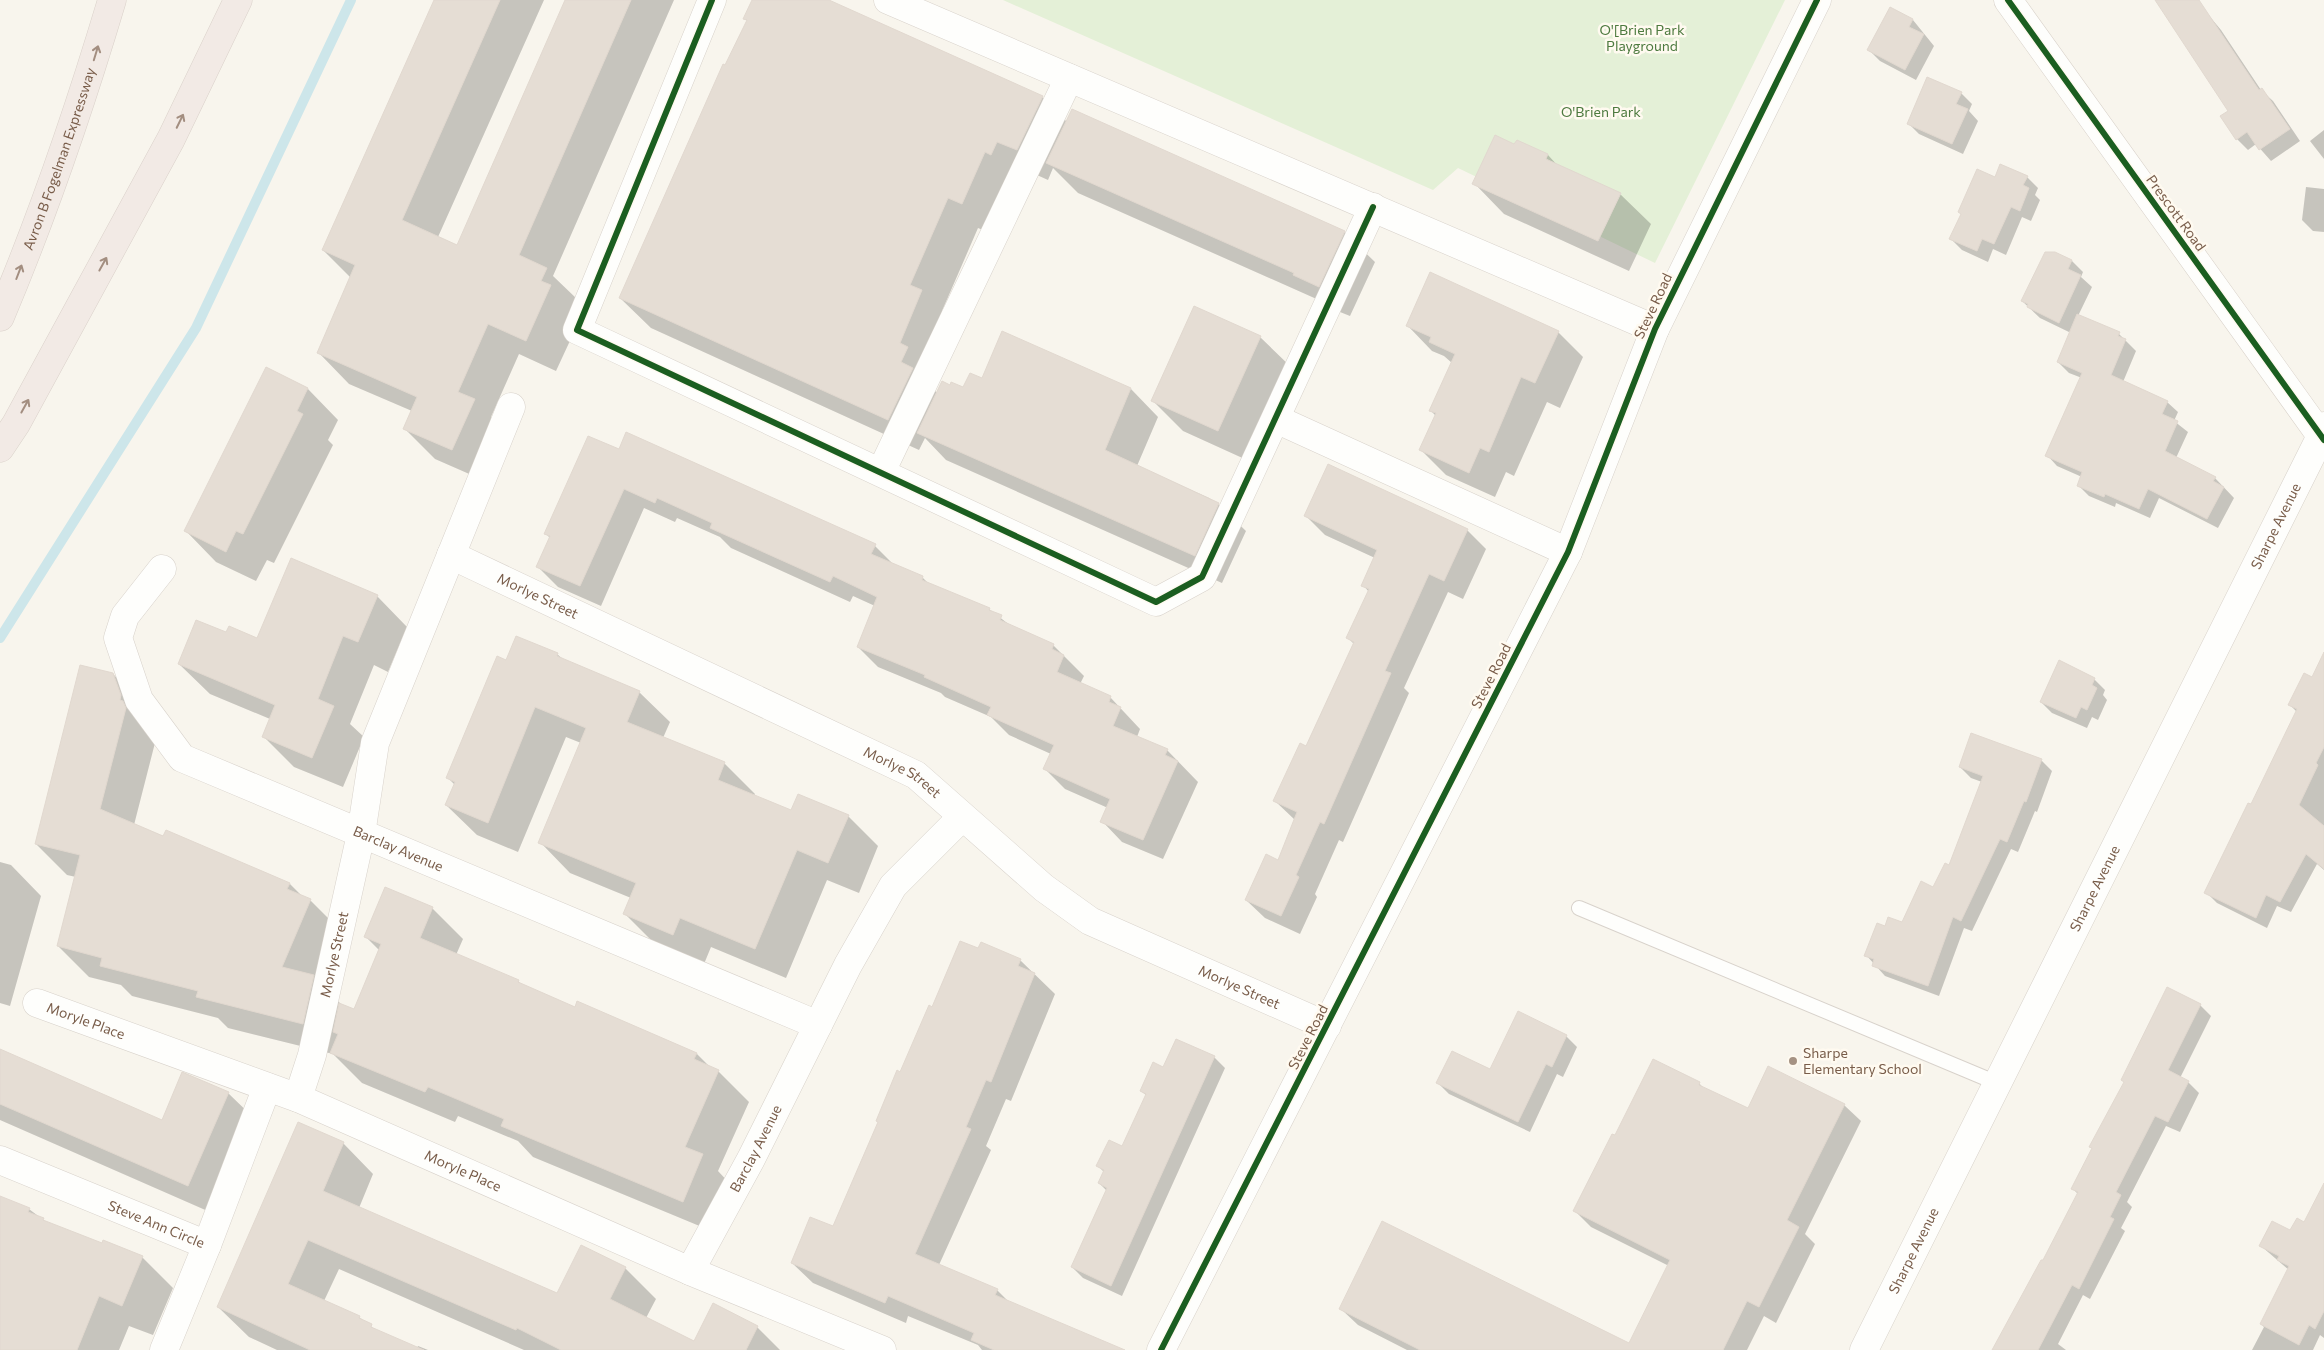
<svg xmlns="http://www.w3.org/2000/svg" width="2324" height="1350" font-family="Commissioner,sans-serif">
  <rect width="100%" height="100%" fill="#f8f5ed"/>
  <path fill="#e4f0d7" d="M1003 0H1785L1655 263 1458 168 1433 190Z"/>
  <path fill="#0003" d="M435 0H544L438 237 458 246 567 0H674L553 276 577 299 581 317 556 371 519 354 491 417 504 431 483 480 435 459 404 428 412 411 349 384 319 353 351 278 323 250Z
    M753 0H826L1042 97 1067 122 1344 232 1375 262 1350 316 1325 306 1321 301 1078 193 1053 168 1048 180 1028 171 992 234 978 228 942 311 952 322 933 389 937 393 950 387 964 389 983 380 1003 333 1131 389 1158 417 1137 466 1209 498 1218 504 1246 531 1222 583 946 460 925 438 919 450 651 328 620 298 748 21 745 19Z
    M2158 0H2196L2221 30 2261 90 2273 101 2300 141 2271 161 2256 144 2248 150 2237 139 2230 111Z
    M1890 8 1913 20 1934 46 1916 80 1880 61 1869 50Z
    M1961 93 1972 104 1969 111 1978 121 1963 154 1919 134 1908 123Z
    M2324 130V159L2310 141Z
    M1518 141 1548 155 1558 166 1620 194 1651 224 1629 271 1504 214 1474 183 1515 146Z
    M2027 177 2038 188 2035 195 2040 200 2031 221 2022 217 2006 255 1993 249 1988 262 1962 250 1951 239 1962 214 1995 179Z
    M2306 187 2324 189V232L2313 231 2302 220Z
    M2055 253 2072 261 2083 272 2081 277 2092 287 2078 316 2119 334 2136 351 2123 382 2167 402 2178 412 2174 421 2188 432 2176 458 2215 478 2234 498 2218 528 2159 498 2150 518 2116 503 2115 507 2089 496 2078 485 2082 477 2057 466 2047 455 2082 378 2069 373 2058 362 2071 333 2040 318 2022 301Z
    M1407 325 1558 332 1583 357 1560 408 1547 402 1514 476 1506 472 1495 497 1446 475 1421 450 1436 416 1430 410 1452 363 1444 356 1432 351Z
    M1260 337 1291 367 1249 461 1183 431 1153 401Z
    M267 369 308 389 338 420 328 440 333 445 274 563 267 560 256 581 216 562 186 531Z
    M619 450 875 546 894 565 922 577 930 585 989 609 1011 626 1053 645 1084 676 1080 684 1110 697 1140 729 1137 737 1167 750 1198 782 1163 859 1122 842 1102 821 1108 808 1065 789 1045 769 1051 754 1009 735 991 717 945 697 941 693 878 667 858 647 875 606 853 596 850 602 731 548 720 537 677 518 675 522 644 508 601 606 558 587 537 566 550 538 546 534Z
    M1306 516 1467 530 1486 549 1463 599 1448 592 1404 688 1409 693 1343 842 1339 840 1315 894 1317 897 1300 934 1265 918 1246 900 1278 861 1295 820 1275 801 1306 747 1354 644 1348 638 1369 592 1363 585 1375 558 1325 535Z
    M377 596 407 627 388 672 374 665 350 724 364 737 343 787 294 767 263 736 270 719 210 694 179 664 226 634 258 639Z
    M557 654 565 661 639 692 670 722 663 738 724 763 755 794 754 796 791 812 848 816 878 846 859 893 827 880 786 978 711 947 704 964 655 944 625 914 631 898 570 873 540 842 581 743 566 737 518 852 477 835 446 805 455 785 448 778 507 662Z
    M113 674 143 705 156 739 134 825 290 884 303 897 310 900 341 931 318 982 343 1006 355 1011 379 950 365 936 432 908 463 939 456 955 518 981 522 985 575 1009 578 1003 697 1054 710 1067 718 1071 749 1102 718 1171 732 1186 714 1232 533 1157 518 1141 458 1116 455 1122 362 1083 333 1054 228 1028 218 1018 132 996 121 985 89 977 58 946 76 877 67 875 36 844Z
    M2094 679 2105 690 2103 695 2107 700 2098 720 2092 717 2087 728 2052 713 2041 702Z
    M2324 684V870L2317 864 2291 912 2277 906 2267 928 2217 903 2206 892 2252 806 2297 712 2290 705Z
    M2041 760 2052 771 2037 812 2035 811 2018 852 2011 849 1972 931 1964 928 1939 996 1885 976 1866 955 1885 928 1902 924 1934 888 1950 867 1982 782 1971 778 1960 767Z
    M0 862 11 865 41 896 10 1006 0 1003Z
    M979 950 1020 960 1055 994 1011 1101 1006 1099 986 1146 991 1150 939 1265 997 1290 1010 1303 1105 1350H982L978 1345 908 1316 906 1323 813 1283 792 1263 834 1228 901 1073 933 1008Z
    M2200 1005 2211 1016 2180 1078 2188 1082 2199 1093 2180 1132 2166 1126 2127 1202 2132 1207 2121 1228 2125 1231 2090 1299 2083 1295 2058 1344 2066 1350H2002L2078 1194 2072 1188Z
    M1566 1036 1577 1047 1563 1077 1557 1074 1530 1132 1449 1094 1438 1083 1490 1070Z
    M0 1050 162 1121 228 1093 259 1123 219 1216 0 1120Z
    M1214 1057 1225 1068 1122 1296 1083 1278 1072 1267 1107 1191 1099 1183 1104 1172 1098 1166 1123 1147 1147 1096 1141 1091 1164 1069Z
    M1699 1083 1705 1090 1749 1110 1844 1105 1861 1121 1805 1234 1815 1244 1776 1323 1764 1316 1747 1350H1407L1358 1325 1341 1309 1629 1345 1669 1266 1591 1227 1575 1211 1616 1136Z
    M343 1143 373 1174 359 1208 558 1294 625 1268 656 1299 646 1318 695 1342 757 1327 780 1350H524L339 1269 324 1301 359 1317 378 1332 417 1348 418 1346 428 1350H277L249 1337 218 1307Z
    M2324 1186V1338L2320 1335 2313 1350H2252L2264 1327 2261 1324 2289 1270 2261 1246 2305 1224Z
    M0 1197 29 1209 46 1222 102 1245 142 1257 173 1288 153 1335 129 1326 119 1350H0Z"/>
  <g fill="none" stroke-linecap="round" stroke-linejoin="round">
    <path stroke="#cde6ea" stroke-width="10" d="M0 638 196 328 351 0"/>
  </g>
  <path fill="#e5ddd4" stroke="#e1d8cf" d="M434 0H500L402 220 457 245 565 0H631L519 255 547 268 541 281 551 285 526 341 488 324 458 392 475 399 452 450 403 429 417 397 317 353 355 265 322 250Z
    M752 0H829L1043 96 1017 150 997 142 991 155 985 152 962 204 948 198 910 285 922 290 900 343 908 347 901 362 913 368 888 420 619 298 723 64 725 65 747 20 743 19Z
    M2155 0H2199L2259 90 2262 88 2290 129 2259 150 2247 132 2236 140 2220 116 2228 111Z
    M1890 7 1913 19 1909 27 1924 34 1905 70 1867 50Z
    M1927 77 1962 92 1956 104 1968 109 1952 144 1907 124Z
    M1072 109 1345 231 1319 287 1293 275 1294 273 1046 163Z
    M1495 135 1514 144 1517 140 1548 154 1546 159 1621 193 1598 241 1472 184Z
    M2000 164 2028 176 2023 185 2029 188 2020 211 2011 207 1994 244 1982 239 1977 251 1949 239 1961 214 1958 212 1977 169 1995 177Z
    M2045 252H2055L2072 260 2068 269 2081 275 2059 323 2027 307 2028 304 2021 301Z
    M1430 272 1559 331 1535 383 1521 377 1489 452 1480 448 1469 473 1419 450 1436 413 1429 411 1455 354 1429 342 1431 337 1406 326Z
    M1194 306 1261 336 1218 431 1151 401Z
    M2077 314 2120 332 2118 336 2126 339 2111 375 2168 401 2162 414 2178 421 2165 451 2216 477 2213 481 2224 487 2207 519 2148 489 2139 509 2105 494 2104 497 2077 486 2082 472 2045 456 2082 373 2057 362Z
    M1002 331 1131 388 1105 450 1219 503 1195 556 917 433 942 381 950 385 951 382 963 387 970 373 982 378Z
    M266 367 308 388 297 411 303 414 243 534 236 531 226 552 184 531Z
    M626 432 876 544 871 554 923 576 922 580 990 608 989 610 1002 615 1000 620 1054 644 1052 649 1064 655 1057 672 1111 696 1109 702 1121 707 1113 726 1168 749 1165 755 1178 761 1143 840 1100 822 1110 799 1043 769 1054 745 987 715 991 707 924 677 925 675 857 647 877 597 833 576 830 582 710 528 712 523 657 498 655 503 624 489 580 586 536 567 550 536 544 534 588 436 619 449Z
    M1328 464 1468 529 1444 581 1429 574 1385 671 1391 673 1324 824 1320 822 1296 875 1299 877 1281 916 1245 900 1266 854 1278 860 1297 812 1273 801 1300 743 1306 746 1354 642 1346 638 1369 589 1361 586 1377 550 1304 516Z
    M291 558 378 595 358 642 343 636 318 699 334 706 312 758 262 737 275 705 178 664 196 620 226 632 229 626 257 638Z
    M516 636 558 653 557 656 640 691 627 722 725 762 718 780 791 810 798 794 849 815 828 863 797 850 755 949 680 918 673 935 623 914 636 883 538 843 586 728 535 707 488 823 445 805 455 782 446 778 497 656 506 660Z
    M2324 652V747L2316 763 2318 765 2299 805 2324 826V869L2306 854 2280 902 2266 895 2256 918 2204 893 2248 803 2251 804 2297 709 2288 705 2304 673 2312 677Z
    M2059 660 2095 678 2092 685 2097 688 2087 710 2081 707 2076 718 2040 702Z
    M80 665 113 673 121 695 120 700 123 701 126 708 100 809 163 836 166 830 290 883 287 889 311 899 282 967 314 975 303 1024 196 997 198 991 100 966 102 958 57 946 80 855 35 844Z
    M1971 733 2042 759 2026 802 2024 801 2007 842 2000 839 1961 921 1953 917 1928 986 1872 966 1874 959 1864 956 1877 923 1885 926 1888 917 1902 922 1921 881 1933 887 1945 863 1949 865 1983 776 1959 767Z
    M385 887 433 907 420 938 519 980 518 982 575 1007 577 1001 697 1053 694 1059 719 1070 685 1147 703 1154 683 1202 501 1126 504 1119 428 1087 425 1092 330 1053 338 1034 333 1032 339 1003 354 1009 381 944 364 937Z
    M960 941 978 948 981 942 1021 959 1018 966 1035 973 991 1082 986 1080 966 1127 971 1129 915 1254 998 1289 995 1295 1125 1350H994L971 1340 974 1333 888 1296 885 1303 791 1263 810 1217 833 1226 878 1122 876 1121 897 1070 900 1072 929 1005 932 1007Z
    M2167 987 2201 1004 2168 1070 2189 1081 2168 1122 2155 1116 2116 1192 2121 1195 2110 1217 2114 1219 2079 1289 2072 1285 2038 1350H1992L2041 1260H2043L2078 1192 2071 1189 2092 1148 2089 1147 2124 1082 2121 1080Z
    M1518 1011 1567 1035 1552 1067 1546 1064 1518 1122 1436 1083 1452 1051 1490 1069Z
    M1176 1039 1215 1056 1111 1286 1071 1267 1107 1188 1098 1183 1104 1170 1096 1166 1109 1140 1122 1146 1146 1094 1140 1091 1153 1062 1163 1067Z
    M0 1049 162 1120 182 1072 229 1092 188 1186 0 1104Z
    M1653 1059 1700 1082 1699 1085 1748 1108 1768 1066 1845 1104 1787 1220 1799 1227 1759 1307 1747 1301 1723 1350H1420L1339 1309 1382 1221 1629 1343 1670 1260 1573 1211 1612 1134 1615 1135Z
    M298 1122 344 1142 323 1191 557 1293 581 1245 626 1267 610 1299 694 1341 713 1303 758 1326 746 1350H561L517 1328 516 1330 308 1240 288 1284 360 1316 359 1318 372 1324 371 1327 424 1350H310L217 1307Z
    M2324 1183V1311L2315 1329 2309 1325 2299 1345 2260 1324 2289 1266 2277 1260 2279 1256 2259 1246 2272 1221 2290 1230 2297 1218 2304 1222Z
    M0 1196 30 1208 28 1212 44 1218 43 1220 102 1243 103 1240 143 1256 122 1306 99 1296 77 1350H0Z"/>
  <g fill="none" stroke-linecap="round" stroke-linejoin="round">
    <g stroke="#d8d2cb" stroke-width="16">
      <path id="service" d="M1579 908 1997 1083"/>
    </g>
    <g stroke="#d8d2cb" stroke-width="29">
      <g id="minor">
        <path d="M712 0 577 330 1156 602 1202 577 1373 207"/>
        <path d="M888 0 1655 329"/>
        <path d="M1276 419 1568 552"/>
        <path d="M881 472 1069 78"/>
        <path id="s1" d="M451 555 916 775 1044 888 1090 921 1327 1026"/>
        <path id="s2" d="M162 569 125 616 118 638 139 700 182 758 818 1025"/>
        <path id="s3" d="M37 1003 298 1098 690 1271 882 1350"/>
        <path id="s4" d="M298 1098 312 1055 361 834 375 743 511 407"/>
        <path id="s5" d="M0 1160 207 1245 164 1350"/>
        <path d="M207 1245 267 1087"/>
        <path id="s6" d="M690 1271 751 1159 848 965 893 886 962 817"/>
        <path d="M1161 1350 1568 552 1655 329 1817 0"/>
      </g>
    </g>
    <g stroke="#d8d2cb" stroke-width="29">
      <g id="tertiary">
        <path id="s7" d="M1864 1350 2321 436 2324 426"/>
      </g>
    </g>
    <g stroke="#d8d1c9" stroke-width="29">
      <path id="secondary" d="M2008 0 2324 440"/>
    </g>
    <g stroke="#dad1ca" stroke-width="29">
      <g id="motorway">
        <path id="s8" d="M0 317C44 213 80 107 112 0"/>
        <path d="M0 448 16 424 171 139 238 0"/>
      </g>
    </g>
    <use href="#service" stroke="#fefefc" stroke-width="14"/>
    <use href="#minor" stroke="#fefefc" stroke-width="28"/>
    <use href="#tertiary" stroke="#fefefc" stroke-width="28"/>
    <use href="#secondary" stroke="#fefefc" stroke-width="28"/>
    <use href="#motorway" stroke="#f2eae5" stroke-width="28"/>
    <g stroke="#fffaf0" stroke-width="9">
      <path id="cycleway" d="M712 0 577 330 1156 602 1202 577 1373 207
        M2008 0 2324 440
        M1161 1350 1568 552 1655 329 1817 0"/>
    </g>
    <use href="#cycleway" stroke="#1b5e20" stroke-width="6"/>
  </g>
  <defs><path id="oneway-shaft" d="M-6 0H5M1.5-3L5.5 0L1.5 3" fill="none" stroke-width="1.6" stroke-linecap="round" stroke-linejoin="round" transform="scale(1.25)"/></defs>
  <g stroke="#a38e80">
    <use href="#oneway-shaft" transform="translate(96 53) rotate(-73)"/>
    <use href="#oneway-shaft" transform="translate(180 121) rotate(-64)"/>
    <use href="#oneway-shaft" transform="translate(103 264) rotate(-61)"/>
    <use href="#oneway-shaft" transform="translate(19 272) rotate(-69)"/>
    <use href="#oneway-shaft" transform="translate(25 406) rotate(-61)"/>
  </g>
  <circle fill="#a59283" stroke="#fffaf0" stroke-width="2" cx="1793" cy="1061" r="5"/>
  <g text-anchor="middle" stroke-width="5" stroke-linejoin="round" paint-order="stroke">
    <g font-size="14" fill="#4d7a3f" stroke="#fffaf0">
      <text x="1642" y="35">O'[Brien Park<tspan x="1642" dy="16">Playground</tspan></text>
      <text x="1601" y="117">O'Brien Park</text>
    </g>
    <g font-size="14" fill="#795d4a" stroke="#fffaf0">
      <text dy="5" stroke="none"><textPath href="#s8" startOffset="169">Avron B Fogelman Expressway</textPath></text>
      <text transform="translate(2176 213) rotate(54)" y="5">Prescott Road</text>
      <text transform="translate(1653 306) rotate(-65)" y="5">Steve Road</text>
      <text dy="5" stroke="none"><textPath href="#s7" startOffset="921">Sharpe Avenue</textPath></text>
      <text dy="5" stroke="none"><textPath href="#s1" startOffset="96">Morlye Street</textPath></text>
      <text transform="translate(1491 676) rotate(-63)" y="5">Steve Road</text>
      <text dy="5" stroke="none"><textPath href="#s1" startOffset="501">Morlye Street</textPath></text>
      <text dy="5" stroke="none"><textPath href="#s2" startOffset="455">Barclay Avenue</textPath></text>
      <text dy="5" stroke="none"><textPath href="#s7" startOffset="516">Sharpe Avenue</textPath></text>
      <text dy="5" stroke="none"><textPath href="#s4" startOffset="148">Morlye Street</textPath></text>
      <text dy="5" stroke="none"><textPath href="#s1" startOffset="905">Morlye Street</textPath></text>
      <text dy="5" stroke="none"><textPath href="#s3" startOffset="52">Moryle Place</textPath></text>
      <text transform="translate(1308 1037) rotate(-63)" y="5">Steve Road</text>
      <text dy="5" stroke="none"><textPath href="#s6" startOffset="139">Barclay Avenue</textPath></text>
      <text dy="5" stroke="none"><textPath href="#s3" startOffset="458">Moryle Place</textPath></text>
      <text dy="5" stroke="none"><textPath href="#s5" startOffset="169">Steve Ann Circle</textPath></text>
      <text dy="5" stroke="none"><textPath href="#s7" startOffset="111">Sharpe Avenue</textPath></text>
    </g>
    <g font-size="14" fill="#795d4a" stroke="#fffaf0" text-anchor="start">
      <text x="1803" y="1058">Sharpe<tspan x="1803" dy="16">Elementary School</tspan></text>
    </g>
  </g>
</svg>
